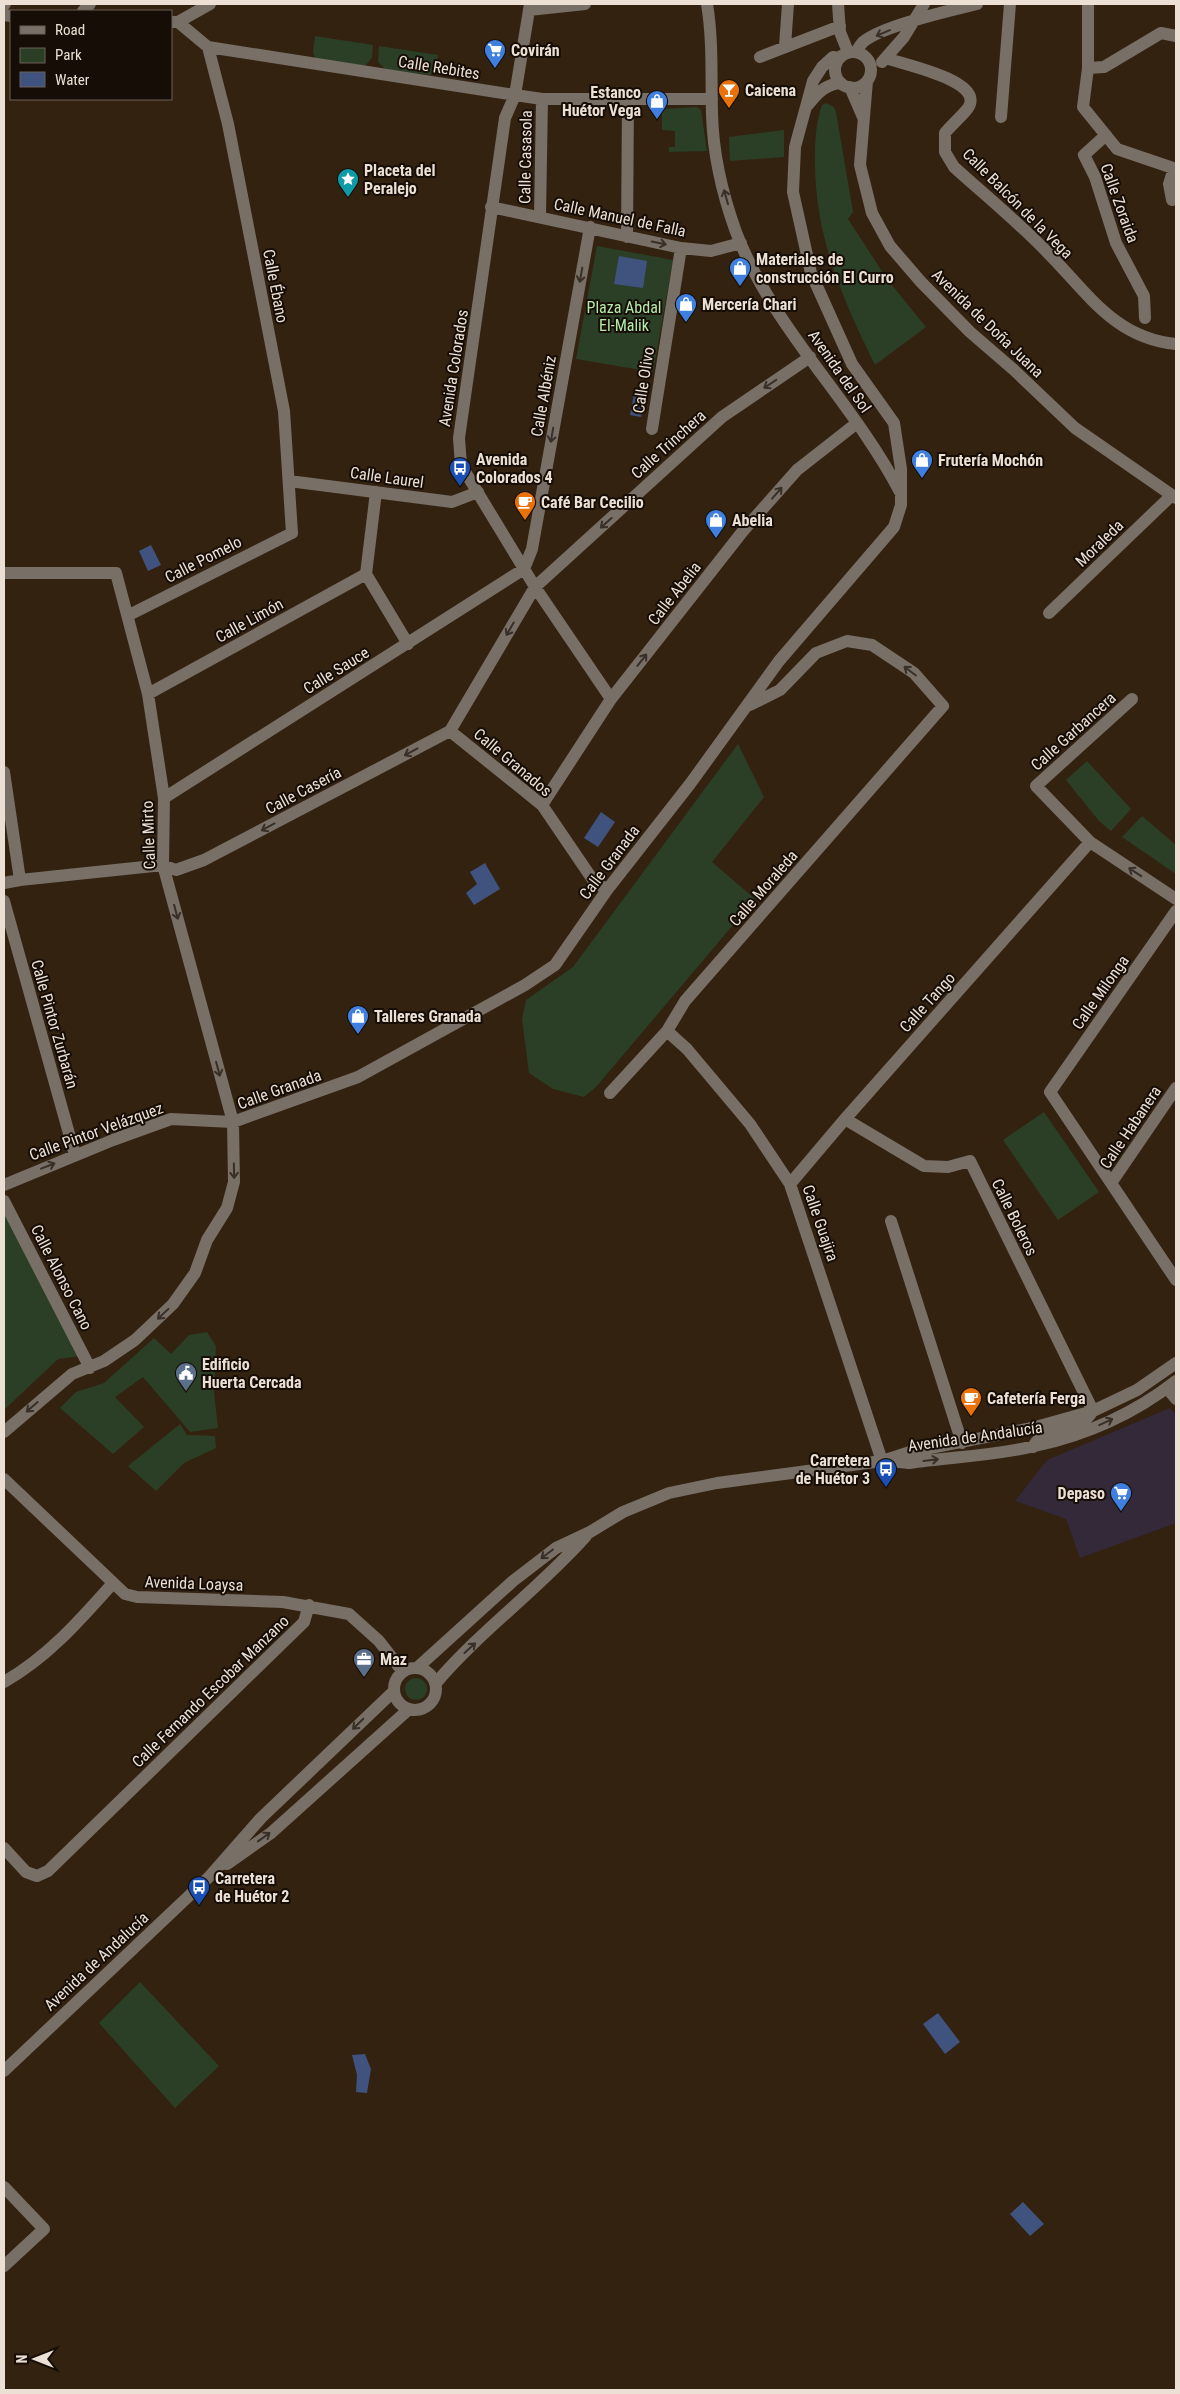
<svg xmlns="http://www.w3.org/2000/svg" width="1180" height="2394" font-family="'Roboto Condensed',sans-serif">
  <rect width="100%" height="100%" fill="#332210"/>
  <path fill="#332938" d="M1170 1408 1176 1415V1523L1080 1558 1066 1519 1015 1501 1047 1460Z"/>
  <path fill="#2b3f26" d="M315 36 373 45 372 58 365 66 315 58 313 51Z
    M379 46 438 55 436 70 430 75 386 70 378 62Z
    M826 103 834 107 836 112 853 212 848 219 887 279 926 327 875 365C843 299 816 240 815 165 815 145 815 125 822 105Z
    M697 107 701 110 707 151 669 152V147H675V131L662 130V109Z
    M784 130V157L730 161 729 137Z
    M597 246 673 260 653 372 576 359Z
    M738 744 764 797 712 862 755 899 596 1087 584 1097 553 1089 529 1073 522 1019 526 1000 573 967Z
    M1087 761 1131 809 1111 831 1099 821 1066 780Z
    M1142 816 1176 845V874L1122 837Z
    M1044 1112 1099 1192 1058 1220 1003 1140Z
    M4 1211 81 1356 58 1359 4 1410Z
    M207 1332 216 1346 214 1393 218 1428 190 1432 143 1377 115 1397 144 1427 113 1454 60 1408 76 1392 104 1383 154 1338 171 1354 189 1335Z
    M180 1424 187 1435 215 1436 216 1448 184 1463 156 1491 128 1466Z
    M405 1689a11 11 0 1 1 22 0a11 11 0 1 1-22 0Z
    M140 1982 219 2066 175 2108 99 2023Z"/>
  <path fill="#3f537e" d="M619 256 647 261 643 288 614 284Z
    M635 389 646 392 641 417 630 415Z
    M151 545 161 565 148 571 139 551Z
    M601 812 615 822 598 847 584 838Z
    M485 863 500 889 474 905 466 893 477 884 470 872Z
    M938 2013 960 2042 945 2054 923 2024Z
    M365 2054 371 2069 367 2093 356 2092 357 2075 352 2055Z
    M1023 2202 1044 2224 1030 2236 1010 2214Z"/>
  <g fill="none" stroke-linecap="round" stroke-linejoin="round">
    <path stroke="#786f66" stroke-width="12" d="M530 4 515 95 505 118 459 438 461 465 535 587 611 699
      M707 4C713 40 711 77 712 114 713 153 723 196 736 232 773 329 853 401 900 492
      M838 4 840 32 848 52
      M1088 4V68L1083 107 1117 149 1176 169
      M4 5 5 4
      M529 10 585 4
      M83 11 90 4
      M4 15 11 16
      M171 22H178L208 47 515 95 542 99H712
      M178 22 210 4
      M785 46 788 4
      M856 52C858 49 860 45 863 42 881 26 952 10 977 4
      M835 70a18 18 0 1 1 36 0a18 18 0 1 1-36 0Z
      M760 57 840 26
      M886 58C901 64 978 79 970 104 969 110 950 126 945 133V152L954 167C985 195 1018 222 1047 252 1087 292 1114 338 1176 344
      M882 62 904 37 924 4
      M1088 68 1104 67 1161 33 1176 36
      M867 81 860 165 872 213 890 246 921 282 970 332 1014 370 1075 428 1176 498
      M850 87 863 117
      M808 105C817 93 826 84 841 83
      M1001 117 1010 4
      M1106 135 1084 155 1095 177 1116 243 1144 296 1145 318
      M1172 200 1169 184 1174 168
      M491 207 681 248 711 251 741 243
      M540 216 542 99
      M627 237 628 99
      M652 429 681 248
      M289 481 452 502 478 492
      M376 492 366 574 408 644
      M4 573H116L148 694 164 798 163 865 233 1122 234 1182 227 1208 207 1240 195 1273 173 1304 135 1340 104 1361 72 1374 4 1432
      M1049 613 1172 495
      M129 615 292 533 284 411 228 124 208 47
      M148 694 366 574
      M1132 699 1036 786 1090 842 1176 899
      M450 731 542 805 593 880 607 890
      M4 772 20 880
      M164 798 524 569 532 549 590 227
      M542 805 611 699 743 531 797 470 857 423
      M4 883 20 880 163 865 176 870 204 860 450 731 535 587 722 417 810 357
      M4 901 75 1155
      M1176 911 1050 1092 1176 1280
      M667 1031 687 1049 750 1124 790 1184 882 1461
      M610 1093 667 1031 685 1001 943 706 914 673 872 645 847 641 816 653 780 690 750 705
      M845 1119 924 1166 948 1167 970 1161 1093 1411C1090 1415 1086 1420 1082 1423 1066 1433 1042 1428 1033 1447
      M1111 1183 1176 1088
      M790 1184 845 1119 1090 842
      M4 1185 113 1140 171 1119 233 1122 358 1077 525 985 555 965 607 890 690 784 779 661 894 527 901 505V469L894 423 852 364 811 273 793 192 795 147 813 81 822 67 833 57 840 58
      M4 1201 90 1368
      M891 1221 962 1443
      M1167 1388 1176 1399
      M890 1461 909 1463C950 1457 994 1456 1035 1446 1086 1435 1135 1413 1176 1381
      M4 1479 125 1594 137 1597 283 1602 349 1614 379 1641 403 1672
      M394 1689a21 21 0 1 1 42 0a21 21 0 1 1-42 0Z
      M417 1668 513 1581 556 1548 590 1532 623 1512 669 1493 717 1483 882 1461 910 1452 1032 1428 1093 1411 1137 1390 1176 1363
      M4 1682C48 1657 80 1620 113 1583
      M436 1683C481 1630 539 1589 586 1536
      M4 1848 26 1872 37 1876 48 1871 304 1622 309 1605
      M227 1864 271 1833 408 1710
      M4 2071 210 1876 261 1818 394 1691
      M4 2187 44 2229 4 2266"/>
  </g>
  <defs><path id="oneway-shaft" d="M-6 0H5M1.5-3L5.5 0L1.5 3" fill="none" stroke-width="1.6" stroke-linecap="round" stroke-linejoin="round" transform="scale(1.25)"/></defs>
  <g stroke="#382f28">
    <use href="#oneway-shaft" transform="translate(883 33) rotate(157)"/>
    <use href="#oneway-shaft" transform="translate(726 197) rotate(-106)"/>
    <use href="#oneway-shaft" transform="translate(659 243) rotate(11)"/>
    <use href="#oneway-shaft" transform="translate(581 275) rotate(100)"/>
    <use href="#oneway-shaft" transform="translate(770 384) rotate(146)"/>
    <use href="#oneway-shaft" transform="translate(552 435) rotate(100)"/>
    <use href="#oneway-shaft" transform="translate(777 493) rotate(-49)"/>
    <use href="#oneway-shaft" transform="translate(606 523) rotate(138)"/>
    <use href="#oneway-shaft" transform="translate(510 629) rotate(120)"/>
    <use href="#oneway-shaft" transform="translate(642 660) rotate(-52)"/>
    <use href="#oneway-shaft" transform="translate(910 671) rotate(-143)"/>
    <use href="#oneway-shaft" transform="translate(411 752) rotate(152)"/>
    <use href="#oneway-shaft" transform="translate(268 827) rotate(152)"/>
    <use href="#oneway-shaft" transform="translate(1135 872) rotate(-147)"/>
    <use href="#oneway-shaft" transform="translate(176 912) rotate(75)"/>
    <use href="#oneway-shaft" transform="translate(218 1069) rotate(75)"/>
    <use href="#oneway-shaft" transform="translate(48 1166) rotate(-21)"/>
    <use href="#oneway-shaft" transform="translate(234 1171) rotate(89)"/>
    <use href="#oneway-shaft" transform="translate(163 1314) rotate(137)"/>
    <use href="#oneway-shaft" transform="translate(32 1407) rotate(139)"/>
    <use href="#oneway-shaft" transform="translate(1106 1422) rotate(-25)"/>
    <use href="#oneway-shaft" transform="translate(931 1460) rotate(-7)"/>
    <use href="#oneway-shaft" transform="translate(547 1554) rotate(143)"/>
    <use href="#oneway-shaft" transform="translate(470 1648) rotate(-42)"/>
    <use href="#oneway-shaft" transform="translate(358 1724) rotate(136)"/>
    <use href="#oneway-shaft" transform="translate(264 1837) rotate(-36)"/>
  </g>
  <defs>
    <g id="supermarket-pin" transform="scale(1.125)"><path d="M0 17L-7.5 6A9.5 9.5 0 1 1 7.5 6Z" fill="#3f7fe0" stroke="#150d06"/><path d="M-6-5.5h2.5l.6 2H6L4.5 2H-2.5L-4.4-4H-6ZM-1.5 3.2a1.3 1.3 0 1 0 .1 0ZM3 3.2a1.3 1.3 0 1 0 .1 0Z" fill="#fff"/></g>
    <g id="bar-pin" transform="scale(1.125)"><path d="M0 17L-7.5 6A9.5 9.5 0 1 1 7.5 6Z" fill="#e8710a" stroke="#150d06"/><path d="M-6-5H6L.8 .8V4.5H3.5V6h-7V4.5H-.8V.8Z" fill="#fff"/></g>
    <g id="shop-pin" transform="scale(1.125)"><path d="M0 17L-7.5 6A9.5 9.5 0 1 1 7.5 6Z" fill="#3f7fe0" stroke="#150d06"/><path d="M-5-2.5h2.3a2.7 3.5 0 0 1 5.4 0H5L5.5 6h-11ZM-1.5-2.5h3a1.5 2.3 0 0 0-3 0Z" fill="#fff"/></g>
    <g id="sight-pin" transform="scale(1.125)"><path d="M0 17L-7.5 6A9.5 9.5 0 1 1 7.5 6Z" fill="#0f9aa8" stroke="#150d06"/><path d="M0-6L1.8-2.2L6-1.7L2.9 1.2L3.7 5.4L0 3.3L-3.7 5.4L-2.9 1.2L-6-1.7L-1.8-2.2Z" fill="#fff"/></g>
    <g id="bus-pin" transform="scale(1.125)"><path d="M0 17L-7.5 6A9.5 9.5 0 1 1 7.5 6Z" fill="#1a4fb4" stroke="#150d06"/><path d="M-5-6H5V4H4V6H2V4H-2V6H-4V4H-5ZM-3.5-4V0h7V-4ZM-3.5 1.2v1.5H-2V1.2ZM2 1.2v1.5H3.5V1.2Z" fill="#fff"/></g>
    <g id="cafe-pin" transform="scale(1.125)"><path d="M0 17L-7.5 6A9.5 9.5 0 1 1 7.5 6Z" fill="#e8710a" stroke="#150d06"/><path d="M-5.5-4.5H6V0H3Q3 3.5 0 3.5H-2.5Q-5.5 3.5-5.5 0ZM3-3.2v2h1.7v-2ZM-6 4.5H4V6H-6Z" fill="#fff"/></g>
    <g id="civic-pin" transform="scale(1.125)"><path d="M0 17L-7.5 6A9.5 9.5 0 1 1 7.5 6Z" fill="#5c6f8a" stroke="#150d06"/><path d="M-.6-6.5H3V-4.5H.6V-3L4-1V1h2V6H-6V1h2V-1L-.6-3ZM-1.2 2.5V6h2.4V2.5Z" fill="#fff"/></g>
    <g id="office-pin" transform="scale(1.125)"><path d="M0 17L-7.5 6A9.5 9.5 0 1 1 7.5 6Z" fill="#5c6f8a" stroke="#150d06"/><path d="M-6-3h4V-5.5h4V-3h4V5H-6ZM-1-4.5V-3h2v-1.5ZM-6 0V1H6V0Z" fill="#fff"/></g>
  </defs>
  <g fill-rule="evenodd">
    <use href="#supermarket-pin" x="495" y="50"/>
    <use href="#bar-pin" x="729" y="90"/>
    <use href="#shop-pin" x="657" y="101"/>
    <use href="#sight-pin" x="348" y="179"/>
    <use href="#shop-pin" x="740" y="268"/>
    <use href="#shop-pin" x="686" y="304"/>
    <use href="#shop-pin" x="922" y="460"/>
    <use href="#bus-pin" x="460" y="468"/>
    <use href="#cafe-pin" x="525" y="502"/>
    <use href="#shop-pin" x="716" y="520"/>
    <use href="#shop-pin" x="358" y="1016"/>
    <use href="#civic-pin" x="186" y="1373"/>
    <use href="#cafe-pin" x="971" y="1398"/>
    <use href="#bus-pin" x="886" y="1469"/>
    <use href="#supermarket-pin" x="1121" y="1493"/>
    <use href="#office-pin" x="364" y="1659"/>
    <use href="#bus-pin" x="199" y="1887"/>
  </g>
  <g text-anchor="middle" stroke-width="4" stroke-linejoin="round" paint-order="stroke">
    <g font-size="16" font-weight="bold" fill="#ece0d5" stroke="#150d06" text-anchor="start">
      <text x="511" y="56">Covirán</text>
      <text x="745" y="96">Caicena</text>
      <text x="641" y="98" text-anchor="end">Estanco<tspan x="641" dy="18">Huétor Vega</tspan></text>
      <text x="364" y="176">Placeta del<tspan x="364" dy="18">Peralejo</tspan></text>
      <text x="756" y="265">Materiales de<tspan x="756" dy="18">construcción El Curro</tspan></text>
      <text x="702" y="310">Mercería Chari</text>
      <text x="476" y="465">Avenida<tspan x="476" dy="18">Colorados 4</tspan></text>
      <text x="938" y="466">Frutería Mochón</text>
      <text x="541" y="508">Café Bar Cecilio</text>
      <text x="732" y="526">Abelia</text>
      <text x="374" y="1022">Talleres Granada</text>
      <text x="202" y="1370">Edificio<tspan x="202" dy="18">Huerta Cercada</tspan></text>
      <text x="987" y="1404">Cafetería Ferga</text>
      <text x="870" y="1466" text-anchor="end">Carretera<tspan x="870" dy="18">de Huétor 3</tspan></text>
      <text x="1105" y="1499" text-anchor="end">Depaso</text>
      <text x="380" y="1665">Maz</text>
      <text x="215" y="1884">Carretera<tspan x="215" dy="18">de Huétor 2</tspan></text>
    </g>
    <g font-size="16" fill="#ece0d5" stroke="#150d06">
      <text transform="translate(439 67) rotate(9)" y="6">Calle Rebites</text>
      <text transform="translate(525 157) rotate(-89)" y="6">Calle Casasola</text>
      <text transform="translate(1018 203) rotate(45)" y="6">Calle Balcón de la Vega</text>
      <text transform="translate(1120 203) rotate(70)" y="6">Calle Zoraida</text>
      <text transform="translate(620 217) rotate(12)" y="6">Calle Manuel de Falla</text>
      <text transform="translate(276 286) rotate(79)" y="6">Calle Ébano</text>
      <text transform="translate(988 323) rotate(44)" y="6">Avenida de Doña Juana</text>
      <text transform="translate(453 368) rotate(-81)" y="6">Avenida Colorados</text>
      <text transform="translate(840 371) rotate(55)" y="6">Avenida del Sol</text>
      <text transform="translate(643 380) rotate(-81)" y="6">Calle Olivo</text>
      <text transform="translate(543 396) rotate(-80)" y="6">Calle Albéniz</text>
      <text transform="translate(668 444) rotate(-42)" y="6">Calle Trinchera</text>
      <text transform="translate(387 477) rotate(8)" y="6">Calle Laurel</text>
      <text transform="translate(1099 543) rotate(-44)" y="6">Moraleda</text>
      <text transform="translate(203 559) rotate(-27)" y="6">Calle Pomelo</text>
      <text transform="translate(674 593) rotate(-52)" y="6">Calle Abelia</text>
      <text transform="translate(249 620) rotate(-29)" y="6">Calle Limón</text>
      <text transform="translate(336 670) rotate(-32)" y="6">Calle Sauce</text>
      <text transform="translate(1073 731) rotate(-42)" y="6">Calle Garbancera</text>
      <text transform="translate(513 762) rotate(40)" y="6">Calle Granados</text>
      <text transform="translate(303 790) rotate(-28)" y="6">Calle Casería</text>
      <text transform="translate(148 835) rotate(-92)" y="6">Calle Mirto</text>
      <text transform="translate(609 862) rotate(-53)" y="6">Calle Granada</text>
      <text transform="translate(763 888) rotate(-49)" y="6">Calle Moraleda</text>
      <text transform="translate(1100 992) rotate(-55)" y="6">Calle Milonga</text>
      <text transform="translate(927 1002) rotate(-48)" y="6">Calle Tango</text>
      <text transform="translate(55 1024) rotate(74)" y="6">Calle Pintor Zurbarán</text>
      <text transform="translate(279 1089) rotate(-20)" y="6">Calle Granada</text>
      <text transform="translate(1130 1127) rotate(-56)" y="6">Calle Habanera</text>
      <text transform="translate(96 1131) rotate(-20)" y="6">Calle Pintor Velázquez</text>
      <text transform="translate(1015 1217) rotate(64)" y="6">Calle Boleros</text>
      <text transform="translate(821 1223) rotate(71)" y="6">Calle Guajira</text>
      <text transform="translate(62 1277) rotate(63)" y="6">Calle Alonso Cano</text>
      <text transform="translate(975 1436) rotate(-8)" y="6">Avenida de Andalucía</text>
      <text transform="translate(194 1583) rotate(2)" y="6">Avenida Loaysa</text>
      <text transform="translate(210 1691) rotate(-44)" y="6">Calle Fernando Escobar Manzano</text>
      <text transform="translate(96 1961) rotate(-43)" y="6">Avenida de Andalucía</text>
    </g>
    <g font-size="16" fill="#b5eba9" stroke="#150d06">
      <text x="624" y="313">Plaza Abdal<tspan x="624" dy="18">El-Malik</tspan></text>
    </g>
  </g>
  <rect width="1180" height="2394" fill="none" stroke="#ece0d5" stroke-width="10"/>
  <rect x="10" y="10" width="162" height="90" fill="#150d06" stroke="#6b6159"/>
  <rect x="20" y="26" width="25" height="8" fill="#786f66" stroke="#6b6159"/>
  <text x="55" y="35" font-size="15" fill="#ece0d5">Road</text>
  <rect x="20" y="48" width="25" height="15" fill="#2b3f26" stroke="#6b6159"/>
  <text x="55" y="60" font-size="15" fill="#ece0d5">Park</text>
  <rect x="20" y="72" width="25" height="15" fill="#3f537e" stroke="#6b6159"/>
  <text x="55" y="85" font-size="15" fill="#ece0d5">Water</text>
  <g transform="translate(35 2359) rotate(270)" stroke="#150d06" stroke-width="4" paint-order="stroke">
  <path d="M0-4L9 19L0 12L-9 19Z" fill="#ece0d5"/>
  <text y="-8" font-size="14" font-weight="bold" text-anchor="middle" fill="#ece0d5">N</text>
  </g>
</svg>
